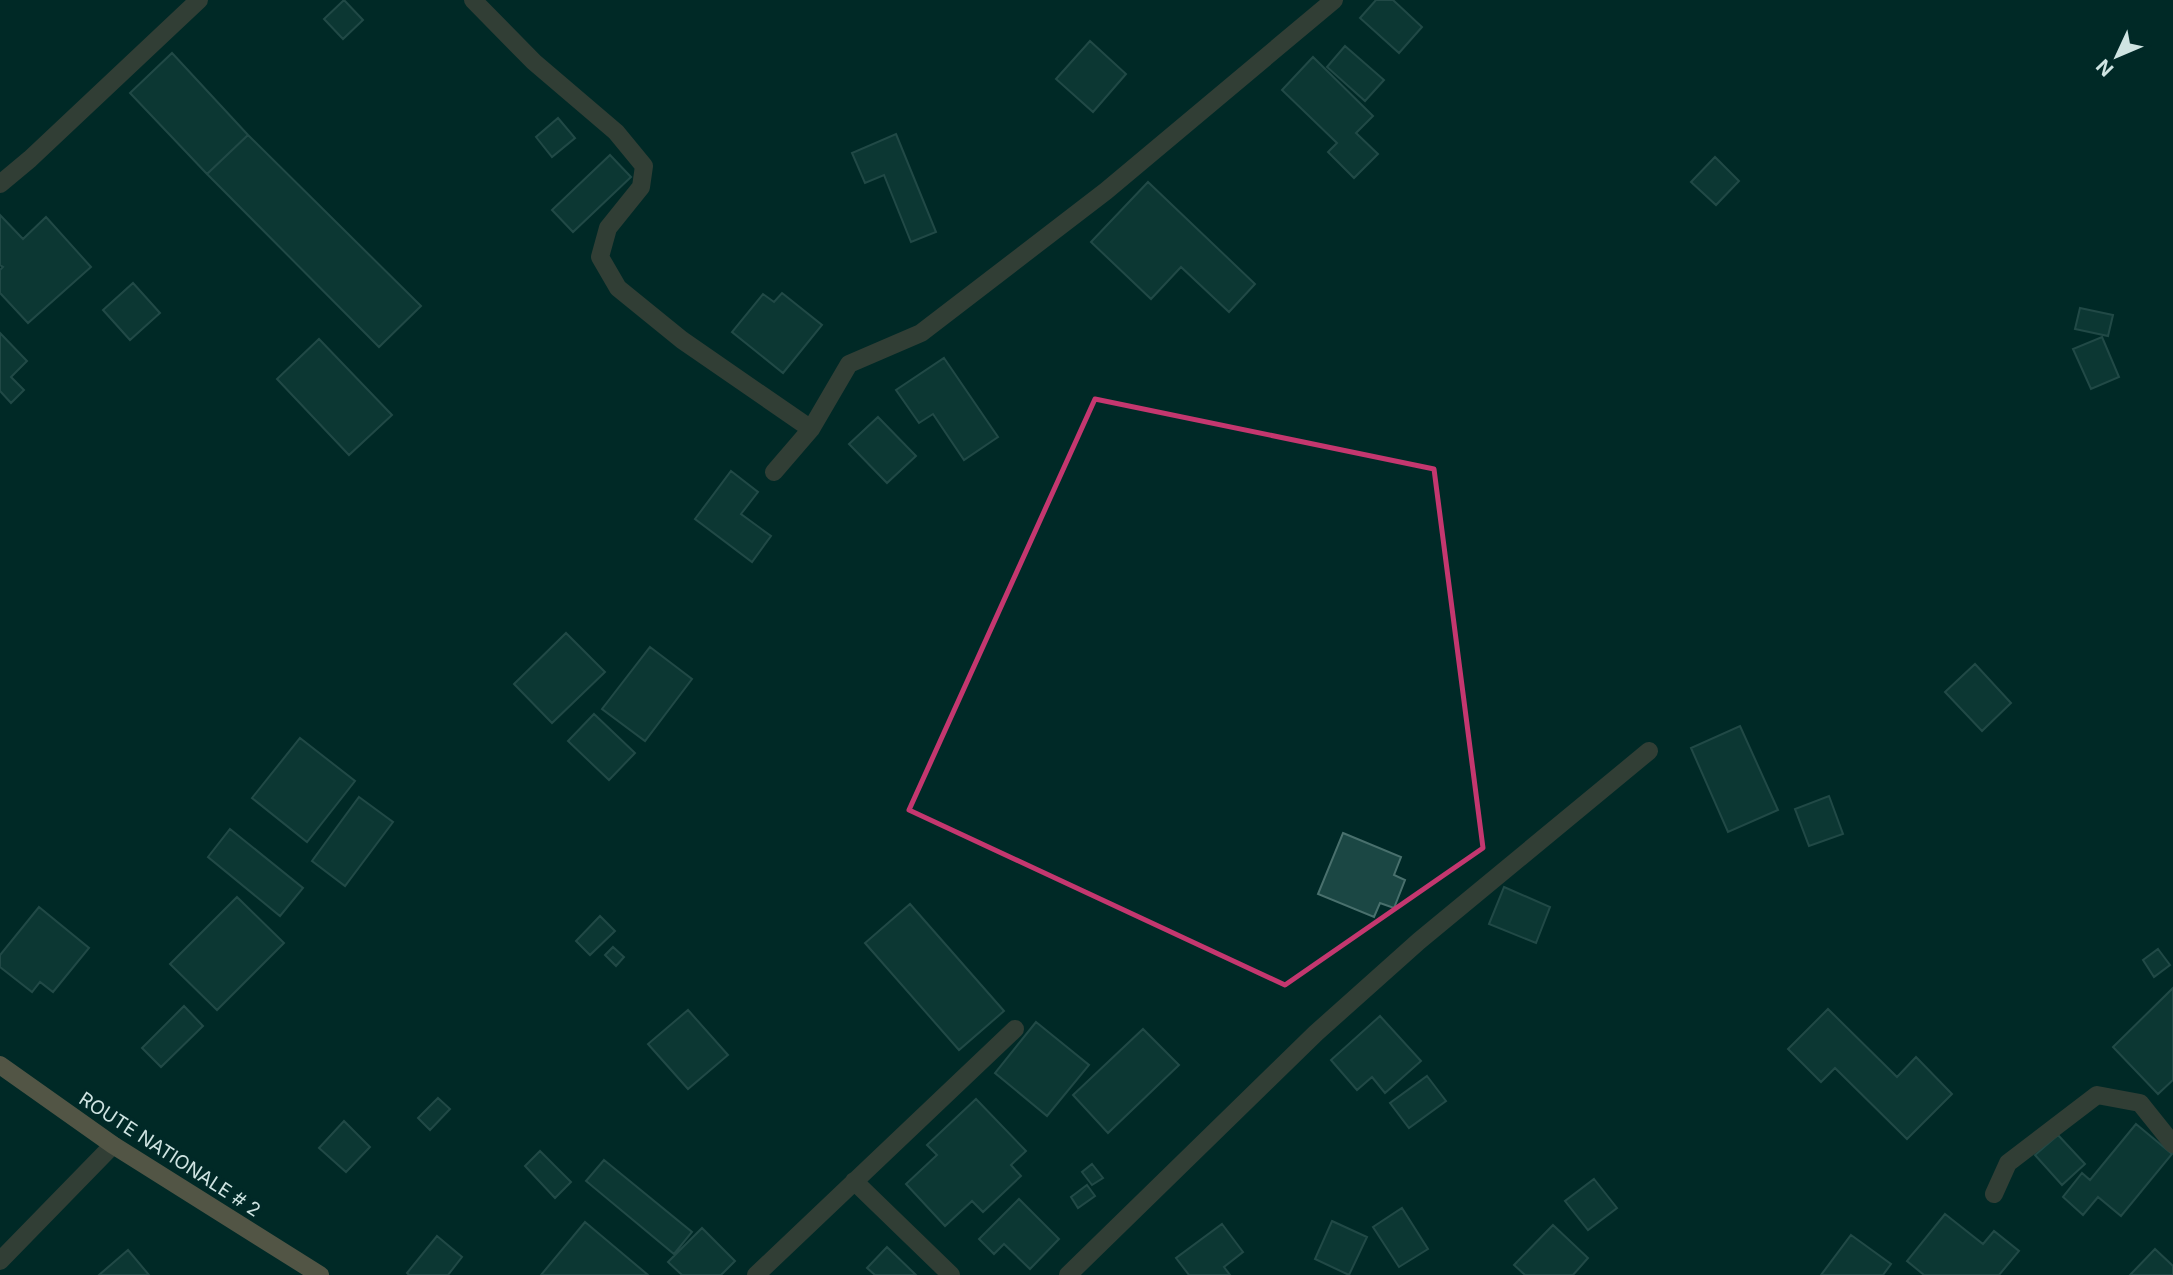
<svg xmlns="http://www.w3.org/2000/svg" width="2173" height="1275" font-family="Inter,sans-serif">
  <rect width="100%" height="100%" fill="#002927"/>
  <path fill="#1b4744" stroke="#49706d" stroke-width="2" d="M344 0 363 20 343 39 324 19Z
    M1376 0H1393L1422 27 1399 53 1360 18Z
    M1090 41 1126 74 1093 112 1056 79Z
    M1345 46 1384 80 1365 101 1327 67Z
    M172 53 248 135 207 174 130 93Z
    M1313 57 1373 116 1356 133 1378 154 1354 178 1328 152 1337 143 1282 90Z
    M558 118 575 138 552 157 536 137Z
    M896 134 936 232 911 242 884 175 865 183 852 153Z
    M248 135 421 306 379 347 207 174Z
    M610 155 631 177 573 232 552 210Z
    M1715 157 1739 181 1716 205 1691 182Z
    M1148 182 1255 284 1229 312 1181 267 1151 299 1091 242Z
    M0 215 23 239 46 217 91 267 28 323 0 293V270L3 267 0 265Z
    M133 283 160 313 130 340 103 310Z
    M782 293 822 325 783 373 732 332 763 294 774 302Z
    M2080 308 2113 315 2108 336 2075 329Z
    M0 333 27 361 11 377 24 390 11 403 0 391Z
    M2102 337 2119 377 2091 389 2073 349Z
    M319 339 392 415 349 455 277 379Z
    M944 358 998 437 964 460 933 414 919 423 896 390Z
    M878 417 916 456 887 483 849 444Z
    M731 471 758 492 741 514 771 536 752 562 695 519Z
    M566 633 605 672 552 723 514 684Z
    M650 647 692 679 645 741 602 709Z
    M1975 664 2011 703 1982 731 1945 692Z
    M594 714 635 753 609 780 568 741Z
    M1740 726 1778 810 1728 832 1691 748Z
    M300 738 355 781 307 842 252 798Z
    M1829 796 1843 834 1809 846 1795 809Z
    M359 797 393 822 345 886 312 861Z
    M230 829 303 888 280 916 208 857Z
    M1343 833 1401 857 1394 875 1405 880 1394 908 1380 903 1374 917 1318 894Z
    M1504 887 1550 907 1536 943 1489 924Z
    M237 897 284 943 217 1010 170 964Z
    M910 904 1004 1011 959 1050 865 943Z
    M39 907 89 948 53 992 40 982 32 992 0 967V955Z
    M600 916 615 931 590 955 576 941Z
    M613 947 624 957 616 966 605 955Z
    M2158 949 2170 965 2154 977 2143 960Z
    M2173 988V1080L2158 1094 2113 1047Z
    M184 1006 203 1026 161 1067 142 1048Z
    M1828 1009 1897 1077 1916 1057 1952 1094 1907 1139 1835 1068 1821 1082 1788 1049Z
    M688 1010 728 1055 688 1089 648 1044Z
    M1380 1016 1421 1061 1385 1093 1372 1077 1357 1090 1331 1060Z
    M1036 1022 1089 1065 1047 1116 995 1073Z
    M1143 1029 1179 1065 1108 1133 1073 1095Z
    M1427 1076 1446 1101 1409 1128 1390 1103Z
    M438 1098 450 1109 430 1130 418 1118Z
    M976 1099 1026 1151 1011 1165 1021 1176 983 1212 972 1201 945 1226 906 1184 937 1155 927 1145Z
    M344 1121 370 1147 346 1172 319 1148Z
    M2136 1124 2172 1154 2121 1216 2098 1197 2083 1215 2063 1197 2082 1173 2090 1180Z
    M2058 1135 2085 1164 2062 1185 2035 1155Z
    M540 1151 571 1182 555 1198 525 1166Z
    M604 1160 692 1232 674 1254 586 1181Z
    M1092 1164 1103 1178 1092 1185 1082 1172Z
    M1594 1179 1617 1208 1588 1230 1565 1201Z
    M1087 1185 1095 1196 1078 1208 1071 1197Z
    M1019 1199 1059 1239 1030 1269 1004 1244 994 1254 979 1239Z
    M1402 1208 1428 1249 1399 1267 1373 1227Z
    M1945 1214 1983 1244 1994 1231 2019 1251 1999 1275H1924L1907 1261Z
    M1332 1221 1367 1237 1349 1275 1315 1259Z
    M585 1222 648 1275H541Z
    M1222 1224 1243 1252 1224 1267 1230 1275H1189L1176 1258Z
    M1553 1225 1588 1258 1573 1275H1525L1514 1265Z
    M702 1228 735 1261 721 1275H682L668 1262Z
    M1851 1235 1891 1264 1883 1275H1821Z
    M437 1236 462 1257 448 1275H409L407 1273Z
    M887 1247 916 1275H875L867 1268Z
    M2155 1249 2173 1266V1275H2130Z
    M128 1250 149 1275H99Z"/>
  <g fill="none" stroke-linecap="round" stroke-linejoin="round">
    <path stroke="#6d5748" stroke-width="18" d="M473 0 534 62 616 132 644 166 641 187 608 228 600 257 618 288 682 340 811 429
      M0 184 30 159 199 0
      M774 472 811 429 849 364 921 333 1106 191 1334 0
      M854 1181 951 1275
      M1994 1194 2008 1163 2097 1095 2140 1103 2173 1144
      M0 1261 113 1145
      M756 1275 1015 1029
      M1068 1275 1316 1033 1419 941 1649 751"/>
    <path stroke="#b78b6c" stroke-width="18" d="M0 1065 113 1145 320 1275"/>
  </g>
  <path d="M0 0H2173V1275H0ZM1095 399 1434 469 1483 848 1285 985 909 810Z" fill="#002927" fill-opacity=".55" fill-rule="evenodd"/>
  <path fill="none" stroke="#c4376f" stroke-width="5" stroke-linejoin="round" d="M1095 399 1434 469 1483 848 1285 985 909 810Z"/>
  <g text-anchor="middle" stroke-width="7" stroke-linejoin="round" paint-order="stroke">
    <g font-size="19" fill="#cfe4e2" stroke="#002927">
      <text transform="translate(170 1154) rotate(33)" y="7">ROUTE NATIONALE # 2</text>
    </g>
  </g>
  <g transform="translate(2117 56) rotate(226)" stroke="#002927" stroke-width="5" paint-order="stroke">
  <path d="M0-5L12 26L0 18L-12 26Z" fill="#cfe4e2"/>
  <text y="-10" font-size="19" font-weight="bold" text-anchor="middle" fill="#cfe4e2">N</text>
  </g>
</svg>
